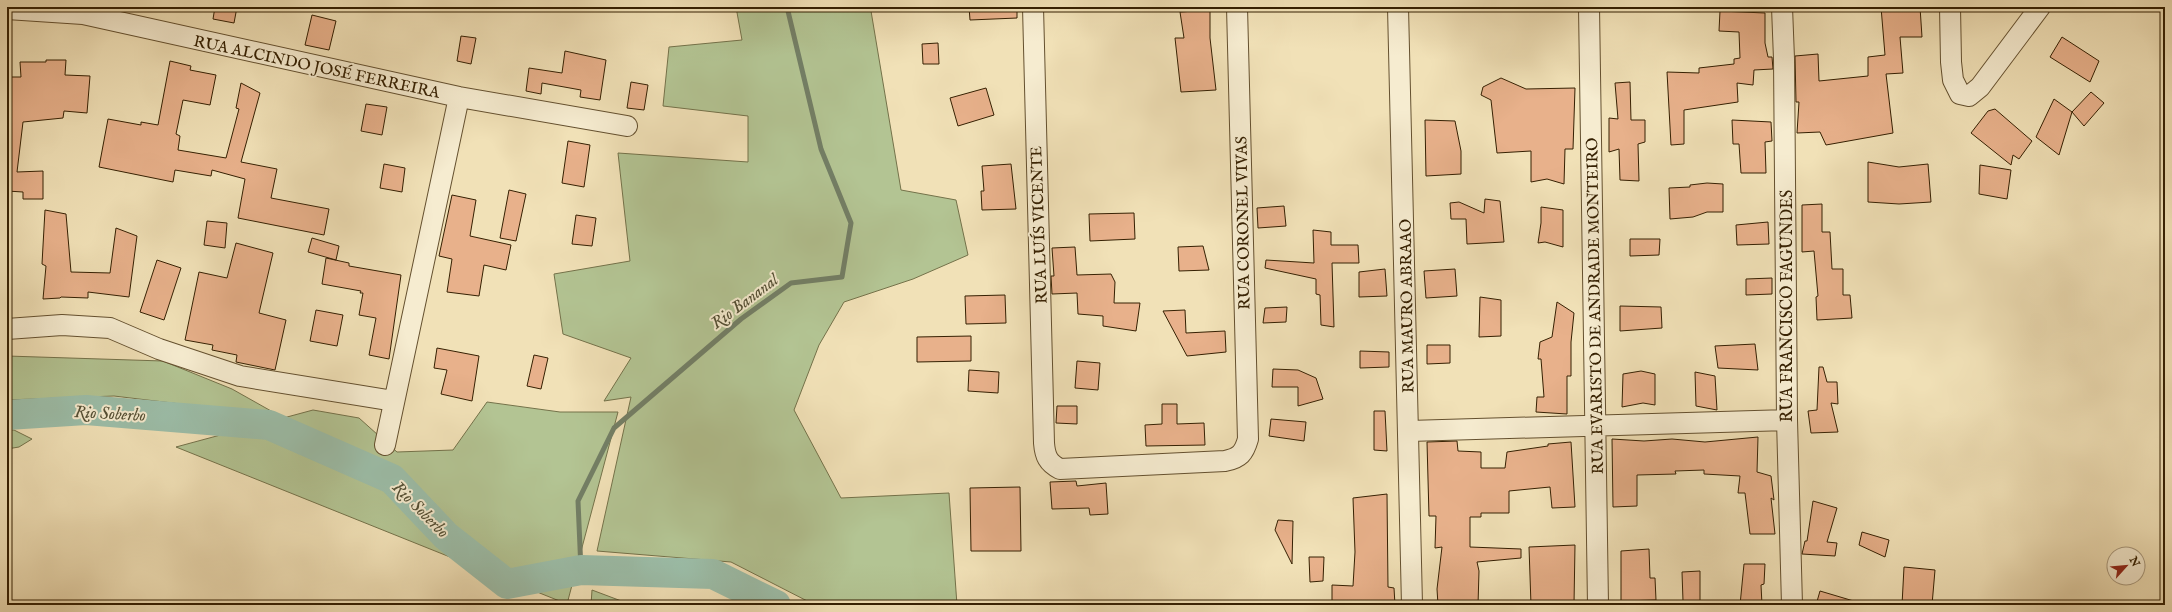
<svg xmlns="http://www.w3.org/2000/svg" width="2172" height="612" font-family="'IM FELL English',serif">
  <rect width="100%" height="100%" fill="#f1e1b7"/>
  <filter id="stains"><feTurbulence type="fractalNoise" baseFrequency=".005" numOctaves="4"/><feColorMatrix values="0 0 0 0 .2 0 0 0 0 .09 0 0 0 0 .02 0 0 0 .5 -.17"/></filter>
  <radialGradient id="worn" r=".72"><stop offset=".6" stop-color="#630" stop-opacity="0"/><stop offset="1" stop-color="#630" stop-opacity=".3"/></radialGradient>
  <path fill="#b3c493" stroke="#74724a" d="M736 7H868L871 11 901 190 956 200 968 255 913 279 844 302 819 345 794 410 841 498 949 493 957 605H815L731 562 597 551 631 397 604 401 631 358 563 334 554 274 630 261 618 153 748 162V116L663 106 669 47 742 40Z
    M7 356 163 361 232 389 280 416 114 396 7 400Z
    M487 402 560 412H618L567 604 176 447 313 410 359 418 397 452 453 450Z
    M7 430H14L32 439 19 447 7 449Z
    M592 590 632 605H633H591Z"/>
  <g fill="none" stroke-linecap="round" stroke-linejoin="round">
    <path stroke="#737f66" stroke-width="5" d="M581 570 578 501 614 428 741 319 791 283 842 277 851 223 821 149 787 7"/>
    <path stroke="#9cbea9" stroke-width="30" d="M7 415 86 410 269 425 392 479 446 536 507 584 581 570 713 574 776 605"/>
  </g>
  <path fill="#e8b18b" stroke="#352002" d="M215 7H237L234 23 213 19Z
    M969 7H1017V18L970 20Z
    M1881 7H1920L1922 37H1900L1903 73 1886 74 1893 133 1826 145 1820 132 1797 133 1799 102H1796L1795 56 1818 54 1819 81 1868 76V57L1885 55Z
    M1210 10V38L1216 90 1181 92 1175 38H1184L1180 12Z
    M1720 11 1765 13V43L1768 57H1772L1773 69 1754 70 1753 85 1737 83 1738 102 1684 110V144L1671 145 1667 72 1699 73V68L1734 64V59L1740 58 1739 32 1719 31Z
    M312 15 336 21 329 50 305 45Z
    M461 36 476 38 471 64 457 61Z
    M2062 37 2099 61 2090 82 2050 57Z
    M938 43 939 64H923L922 44Z
    M565 51 606 60 600 100 580 97 581 90 542 83 541 94 526 91 529 68 562 73Z
    M46 60H66L65 75 90 76 87 113 64 111 63 118 23 122 17 172 43 171V199H23V192L7 191V77H21L20 62H46Z
    M170 61 191 66 190 70 216 75 210 105 183 100 176 134 180 136 178 150 226 158 239 109 236 108 241 83 260 93 241 162 277 169 271 198 329 209 324 235 238 218 245 179 212 170 211 176 175 170 173 182 99 167 108 119 141 125V122L158 125Z
    M1501 78 1526 89 1575 88 1573 149H1565L1564 184 1547 179 1531 182V151L1497 153 1491 100 1481 95 1483 87Z
    M631 82 648 85 644 110 627 108Z
    M1630 82 1631 120H1645V142L1638 144 1639 181 1620 180 1619 149 1609 152V118L1618 119 1615 83Z
    M986 88 994 115 958 126 950 98Z
    M2091 92 2104 103 2084 126 2072 112Z
    M2054 99 2072 112 2059 155 2036 137Z
    M366 104 387 107 382 135 361 131Z
    M1995 109 2032 141 2019 159 2013 155 2011 165 1971 133 1988 111Z
    M1425 120 1455 121 1461 151V174L1426 176Z
    M1732 120 1771 122 1772 141 1765 142 1766 173H1741L1739 144H1733Z
    M568 141 590 145 584 187 562 183Z
    M1868 162 1899 167 1928 164 1931 202 1899 204 1868 202Z
    M384 164 405 168 402 192 380 188Z
    M1011 164 1016 209 982 210 981 191H984L982 166Z
    M1980 165 2011 170 2007 199 1979 194Z
    M1707 183 1723 184V212H1707L1693 217 1670 219 1669 188 1690 187V185Z
    M509 190 526 194 516 241 500 238Z
    M452 195 476 200 470 236 511 245 506 270 484 265 479 296 447 292 452 259 439 256Z
    M1485 199 1500 201 1504 242 1467 244 1466 219H1451L1450 203 1459 202 1484 213Z
    M1822 204V232H1830L1832 269H1843V295H1850L1852 318 1817 320 1816 297 1818 296 1814 251 1802 252V205Z
    M1284 206 1286 226 1258 228 1257 208Z
    M1541 207 1563 210V247L1545 242 1538 243 1541 223Z
    M45 210 66 214 71 272 110 273 116 228 137 236 129 297 88 292V298L61 297 60 298 43 299 46 266 42 264Z
    M1134 213 1135 239 1090 241 1089 214Z
    M576 215 596 218 592 246 572 244Z
    M207 221 227 223 225 248 204 245Z
    M1768 222 1769 244 1737 245 1736 225Z
    M1313 230 1331 232V245H1358L1359 263H1332L1334 327 1321 325 1320 295 1316 294V279L1265 268 1266 260 1314 263Z
    M312 238 339 246 336 260 308 252Z
    M1630 239H1660L1659 255 1630 256Z
    M236 243 273 253 259 313 286 320 275 370 236 362 237 355 212 350 213 345 185 340 199 272 227 278Z
    M1203 246 1209 270 1179 271 1178 247Z
    M1075 247 1077 275 1111 274 1115 282 1114 303H1140L1136 331 1103 326V316L1078 314 1077 293 1052 294 1051 276H1054L1052 248Z
    M326 258 349 263V266L401 275 389 359 369 355 376 318 359 315 363 293H360L361 291 322 284Z
    M157 260 181 268 164 320 140 312Z
    M1385 269 1387 296 1359 297V272Z
    M1455 269 1457 296 1426 298 1424 271Z
    M1772 278V294L1746 295V279Z
    M1005 295 1006 323 966 324 965 296Z
    M1480 297 1501 300V336L1479 337Z
    M1557 302 1574 313 1571 342V376H1567V414L1536 412 1537 397H1544L1541 359H1538L1540 342 1552 337Z
    M1620 306 1661 307 1662 328 1620 331Z
    M1287 307 1286 322 1263 323 1265 308Z
    M316 310 343 315 337 346 310 341Z
    M1185 310 1186 333 1225 331 1226 352 1187 356 1163 311Z
    M971 336V361L917 362V337Z
    M1755 344 1758 370 1718 368 1715 346Z
    M1427 345H1450V363L1427 364Z
    M437 348 479 356 472 401 441 394 447 370 434 368Z
    M1360 351 1389 352V367L1360 368Z
    M534 355 548 358 541 389 527 386Z
    M1077 361 1100 363 1098 390 1075 388Z
    M1819 367H1823L1827 382H1837L1838 404 1831 403 1838 432 1811 433 1808 411 1817 410Z
    M1273 369 1298 370 1316 378 1323 399 1298 406V387H1272Z
    M969 370 999 372 998 393 968 391Z
    M1641 371 1655 374V405L1643 403 1622 407 1623 374Z
    M1695 372 1715 376 1717 410 1696 406Z
    M1162 404H1177V424L1204 423 1205 445 1146 446 1145 425 1162 424Z
    M1057 406H1077V424L1056 423Z
    M1374 411H1385L1387 451 1374 450Z
    M1271 419 1306 422 1304 441 1269 436Z
    M1758 437 1757 472 1771 476 1774 500 1771 498 1775 534H1750L1745 493H1738L1740 476 1704 474V470L1675 471 1676 474 1637 475V506L1613 507 1612 439 1644 441 1672 439 1705 442Z
    M1457 441 1458 451 1481 452V468H1505L1507 452 1548 446V444L1571 442 1575 507 1552 508 1550 487 1509 491V513H1481V517H1470V547L1521 549V558L1477 562 1479 571 1478 605H1438L1437 589 1442 547 1435 548 1436 516H1429L1427 442Z
    M1076 481 1077 486 1106 483 1108 514 1090 515 1089 508 1052 509 1050 482Z
    M1020 487 1021 551H971L970 488Z
    M1387 494 1388 587 1394 588 1395 605H1332V585L1353 586 1355 552 1353 498Z
    M1813 501 1837 508 1827 542 1837 543 1835 556 1802 554 1805 541H1807Z
    M1278 520 1293 521 1292 564 1275 530Z
    M1862 532 1889 540 1885 557 1859 545Z
    M1575 545 1574 604 1531 605 1529 547Z
    M1649 549 1650 578H1655L1656 600 1621 601V551Z
    M1309 557H1324L1323 581 1310 582Z
    M1744 564H1765L1764 584 1761 585 1762 605H1740Z
    M1904 567 1935 570 1932 605H1902Z
    M1700 571V601H1683L1682 572Z
    M1820 591 1857 602 1856 605H1816Z"/>
  <g fill="none" stroke-linecap="round" stroke-linejoin="round">
    <g stroke="#64502f" stroke-width="22">
      <path id="minor" d="M1033 7 1044 443C1045 456 1048 463 1060 469L1225 461C1240 458 1244 453 1248 439L1237 7
        M1398 7 1412 605
        M1589 7 1598 605
        M1782 7 1784 59 1787 420 1792 605
        M1950 7 1951 62 1953 80 1960 94 1969 96 1980 87 2040 7
        M7 9 83 14 459 97 627 126
        M7 329 62 325 110 328 159 349 240 376 394 401
        M1409 431 1787 420
        M385 445 459 97"/>
    </g>
    <use href="#minor" stroke="#f6ecd0" stroke-width="20"/>
  </g>
  <g text-anchor="middle" stroke-width="4" stroke-linejoin="round" paint-order="stroke">
    <g font-size="16" fill="#352002" stroke="#f6ecd0">
      <text transform="translate(317 66) rotate(12)" y="6">RUA ALCINDO JOSÉ FERREIRA</text>
      <text transform="translate(1242 223) rotate(-91)" y="6">RUA CORONEL VIVAS</text>
      <text transform="translate(1038 225) rotate(-92)" y="6">RUA LUÍS VICENTE</text>
      <text transform="translate(1406 306) rotate(-91)" y="6">RUA MAURO ABRAAO</text>
      <text transform="translate(1594 306) rotate(-91)" y="6">RUA EVARISTO DE ANDRADE MONTEIRO</text>
      <text transform="translate(1786 306) rotate(-90)" y="6">RUA FRANCISCO FAGUNDES</text>
    </g>
    <g font-size="17" font-style="italic" fill="#544f34" stroke="#f6ecd0">
      <text transform="translate(744 301) rotate(-37)" y="6">Rio Bananal</text>
      <text transform="translate(110 413) rotate(3)" y="6">Rio Soberbo</text>
      <text transform="translate(421 509) rotate(45)" y="6">Rio Soberbo</text>
    </g>
  </g>
  <rect width="2172" height="612" fill="none" stroke="#f1e1b7" stroke-width="24"/>
  <rect x="8" y="8" width="2156" height="596" fill="none" stroke="#352002" stroke-width="2"/>
  <rect x="12" y="12" width="2148" height="588" fill="none" stroke="#352002"/>
  <g transform="translate(2126 566) rotate(63)"><circle r="19" fill="#f6ecd0" stroke="#a99a7e"/>
  <path d="M0-3L7 15L0 10L-7 15Z" fill="#8f2418"/>
  <text y="-6" font-size="11" font-weight="bold" text-anchor="middle" fill="#352002">N</text>
  </g>
  <rect width="100%" height="100%" filter="url(#stains)"/>
  <rect width="100%" height="100%" fill="url(#worn)"/>
</svg>
